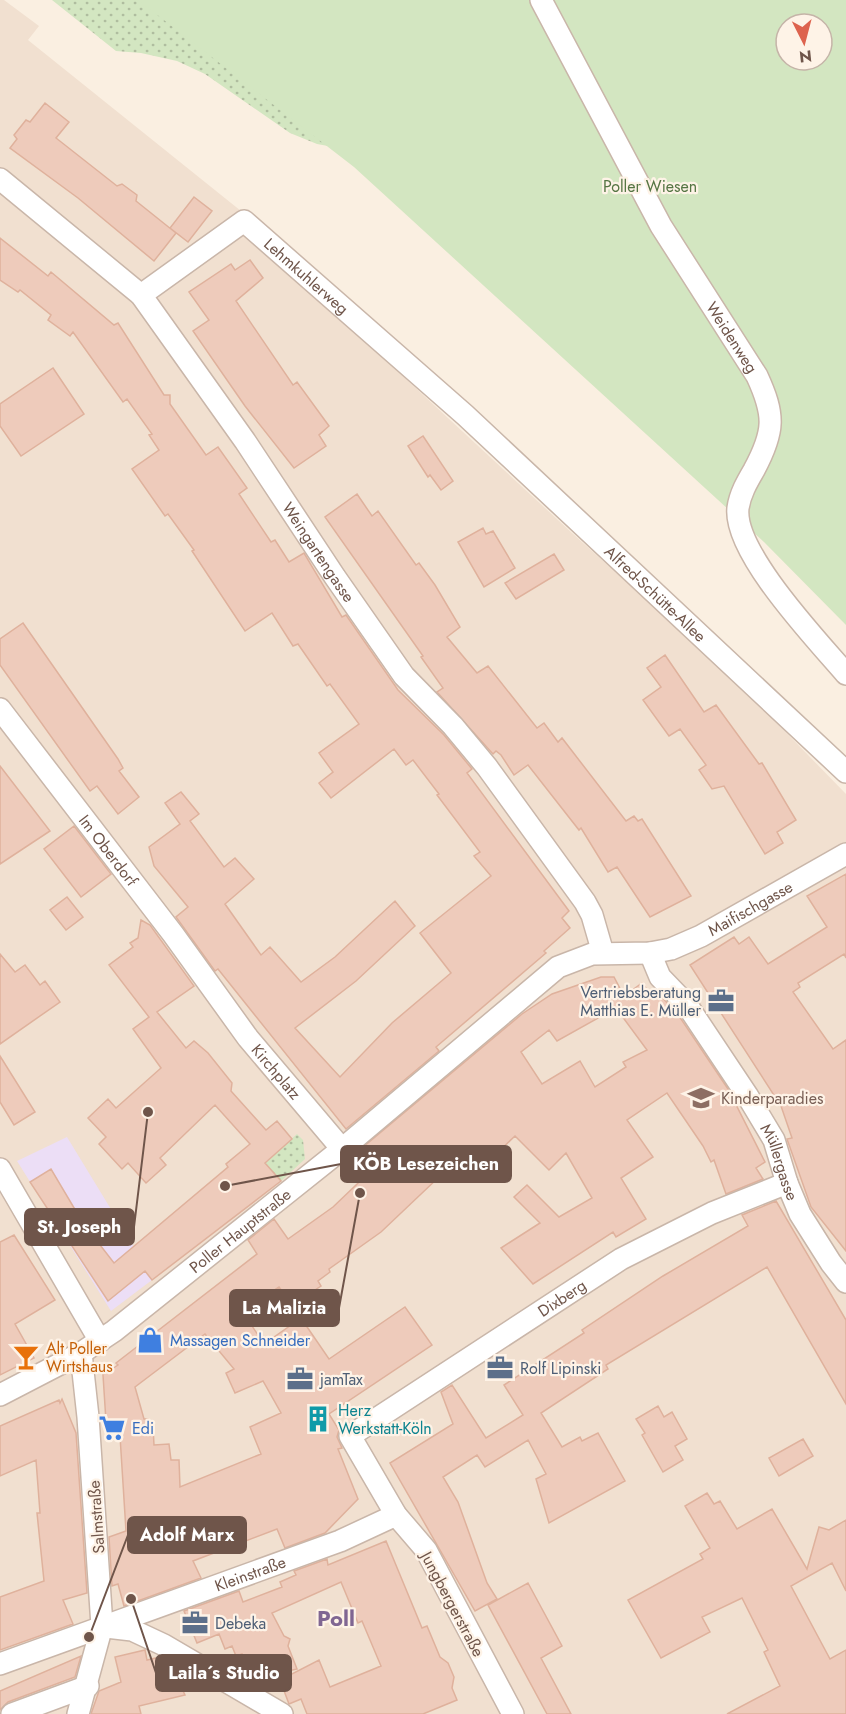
<svg xmlns="http://www.w3.org/2000/svg" width="846" height="1714" font-family="Jost,sans-serif">
  <defs>
    <pattern id="grass-dots" width="8" height="8" patternUnits="userSpaceOnUse" patternTransform="scale(1.5)"><rect width="8" height="8" fill="#d3e6c1"/><path d="M2 2h.1M6 6h.1" fill="none" stroke="#afbd9f" stroke-width="1.8" stroke-linecap="round"/></pattern>
  </defs>
  <rect width="100%" height="100%" fill="#faefe1"/>
  <path fill="#f1e0d0" d="M0 0H4L39 26 28 40 241 211 256 240 572 533 735 680 846 794V1714H0Z"/>
  <path fill="#ecdef6" d="M67 1137 134 1247 129 1251 152 1280 111 1311 17 1161Z"/>
  <path fill="url(#grass-dots)" d="M52 0H531L339 148 317 144 290 133 205 74 177 61 141 53 116 51Z
    M297 1134 303 1140 305 1159 281 1181 265 1163Z"/>
  <path fill="#d3e6c1" fill-rule="evenodd" d="M138 0H846V625L764 542 354 167ZM786 24H822V60H786Z"/>
  <path fill="#eecbbb" stroke="#dfb19c" stroke-width="1.5" fill-rule="evenodd" d="M45 103 69 122 56 138 117 186 122 184 137 195 136 201 176 233 154 261 78 198 10 148 17 139 14 135 26 120 30 122Z
    M194 197 212 211 188 242 170 228Z
    M0 238 48 276 51 272 114 325 118 323 164 395H170V404L206 455 218 447 247 488 239 494 271 542 275 540 289 562 304 553 342 617 346 615 398 690 444 735 472 769 467 773 569 911 562 918 570 928 544 951 546 953 436 1047 439 1051 346 1129 218 969 215 971 176 917 188 907 154 866 149 847 180 824 165 803 181 792 199 814 190 821 224 867 235 858 254 879 225 904 261 955 270 947 301 982 335 957 395 901 415 926 356 981 295 1028 340 1077 392 1023 451 973 420 933 491 876 474 856 480 852 437 795 439 794 413 760 406 765 394 749 331 798 319 783 333 772 319 753 359 724 330 684 327 686 298 644 293 646 272 613 245 631 192 551 194 550 168 514 165 516 132 469 159 450 149 435 152 434 127 399 123 402 73 332 70 336 48 320 51 315 20 290 18 292 0 280Z
    M250 260 263 278 236 301 293 385 297 382 329 426 319 435 326 446 294 468 245 406 193 331 209 320 189 292 231 264 235 270Z
    M53 368 84 414 21 456 0 426V404Z
    M423 436 453 481 441 490 430 475 428 477 408 446Z
    M357 494 372 516 378 511 416 565 419 563 435 585 460 627 447 637 477 673 488 666 537 728 544 723 558 742 562 738 626 821 634 816 638 821 642 819 691 896 650 917 617 867 608 872 581 828 579 830 528 765 514 775 501 755 496 751 493 754 437 692 443 688 421 657 423 656 325 517Z
    M483 528 486 534 493 531 515 568 484 587 458 542Z
    M554 554 564 570 516 599 505 583Z
    M23 623 118 759 123 768 119 771 139 797 118 814 97 786 90 791 0 665V639Z
    M665 655 704 712 716 705 759 764 762 763 796 820 777 832 783 843 765 854 724 786 712 789 699 770 706 765 680 729 669 736 643 700 661 687 647 668Z
    M0 766 50 831 0 864Z
    M74 826 111 874 81 897 44 849Z
    M846 874V958L844 954 798 983 800 987 793 992 833 1049 846 1040V1251L811 1207 787 1139 792 1138 781 1106 690 965 734 937 739 944 749 937 768 964 827 927 807 896Z
    M67 897 83 917 66 930 50 910Z
    M141 920 150 925 194 986 157 1012 186 1048 194 1041 208 1053 232 1083 231 1091 266 1130 277 1121 292 1139 265 1163 281 1181 152 1280 145 1271 108 1301 30 1182 51 1169 83 1223 114 1263 228 1167 226 1164 250 1144 215 1105 160 1158 166 1165 146 1183 128 1163 122 1169 99 1144 106 1137 88 1118 108 1099 116 1108 161 1068 133 1029 149 1017 109 965 133 947 130 943 138 938Z
    M0 954 15 972 25 965 40 985 45 981 60 1002 0 1044Z
    M601 977H614L624 996 642 983 649 992 654 989 677 1013 728 1089 765 1162 756 1168 763 1179 726 1194 714 1160 711 1162 703 1146 667 1093 627 1120 653 1157 621 1178 646 1219 616 1237 613 1232 533 1284 501 1248 540 1223 514 1197 527 1185 559 1217 592 1198 566 1153 549 1170 515 1136 475 1174 459 1158 381 1232 329 1269 330 1272 318 1281 321 1286 309 1294 322 1313 305 1324 303 1321 329 1359 405 1307 432 1345 329 1414 339 1430 337 1437 342 1448 338 1449 358 1499 325 1533 285 1548 277 1529 193 1561 201 1578 124 1606 118 1584 112 1586 109 1537 126 1531 120 1436 107 1437 103 1375 118 1365 116 1363 257 1254 248 1240 274 1219 288 1239 333 1207 378 1164 362 1148 522 1014 552 994ZM616 1008 647 1050 623 1062 626 1067 595 1087 580 1061 542 1084 521 1052 549 1030 557 1041ZM279 1287 301 1318 264 1344 242 1311ZM205 1334 234 1369 226 1373 235 1393 263 1381 281 1413 250 1427 261 1454 180 1487 179 1460H171L169 1444 154 1445 153 1426 148 1419H144L135 1387Z
    M0 1056 35 1112 14 1125 0 1102Z
    M776 1201 846 1320V1404L767 1267 606 1365 608 1369 541 1413 562 1447 580 1437 582 1441 598 1433 625 1481 549 1523 536 1479 546 1474 528 1440 485 1467 477 1455 443 1477 458 1502 487 1583 497 1599 475 1611 390 1463 453 1424 441 1392 452 1385 486 1438 523 1415 504 1385 584 1333 582 1330 663 1276 748 1226 742 1215Z
    M14 1235 55 1300 15 1324 34 1358 0 1375V1242Z
    M62 1399 76 1433 87 1593 63 1600 73 1624 0 1650V1597L44 1581 37 1513H40L36 1460 0 1476V1426L59 1400 60 1403Z
    M658 1406 664 1417 672 1412 687 1439 675 1446 683 1460 663 1472 642 1435 645 1433 636 1419Z
    M803 1439 813 1456 779 1476 769 1458Z
    M707 1493 714 1504 720 1501 737 1529 772 1509 807 1569 819 1527 829 1530 846 1520V1591L832 1563 791 1586 830 1659 846 1650V1714H727L780 1686 764 1652 768 1650 742 1598 702 1617 710 1632 661 1658 628 1600 703 1559 700 1554 710 1548 685 1506Z
    M386 1541 422 1628 427 1626 440 1657 448 1663 454 1677 452 1688 457 1700 423 1714H307L301 1699 289 1704 280 1680 319 1660 330 1687 381 1666 362 1621 358 1623 341 1582 272 1613 284 1636 290 1639 288 1646 297 1669 253 1679 242 1654 236 1656 232 1646 225 1649 219 1634 197 1643 184 1611 239 1591 243 1602 282 1587 280 1582 296 1575 294 1571 327 1559 328 1565Z
    M528 1583 562 1646 541 1658 571 1714H547L488 1605Z
    M145 1650 147 1660 156 1658 160 1675 174 1672 185 1695 139 1706 141 1714H91L99 1691 121 1682 115 1657Z
    M81 1656 75 1677 8 1702 0 1710V1691Z"/>
  <g fill="none" stroke-linecap="round" stroke-linejoin="round">
    <g stroke="#c9b6a9" stroke-width="24">
      <g id="street">
        <path id="s1" d="M541 0 661 226 757 376C775 415 775 431 754 470 747 482 740 494 738 508 733 552 817 640 846 674"/>
        <path id="s2" d="M0 179 141 295 245 441 335 577 404 676 453 726 487 767 585 902 592 915 603 953"/>
        <path id="s3" d="M141 295 244 221 465 415 846 772"/>
        <path id="s4" d="M0 709 173 934 248 1038 342 1149"/>
        <path id="s5" d="M650 953 660 977 687 1005 747 1095 774 1140 787 1183 800 1214 831 1263 846 1282"/>
        <path d="M0 1169 100 1341"/>
        <path id="s6" d="M0 1395 81 1353 114 1331 342 1149 558 967 592 954 650 953 671 949 701 936 846 854"/>
        <path d="M106 1627 132 1630 164 1645 282 1714"/>
        <path id="s7" d="M0 1664 340 1541 396 1515"/>
        <path d="M12 1714 88 1686"/>
        <path d="M78 1714 102 1626 88 1417 81 1353"/>
        <path id="s8" d="M513 1714 426 1550 396 1515 350 1436 621 1259 712 1213 787 1183"/>
      </g>
    </g>
    <use href="#street" stroke="#fff" stroke-width="21"/>
  </g>
  <defs>
    <g id="office-bare" transform="scale(2.07)"><path d="M-6-3h4V-5.5h4V-3h4V5H-6ZM-1-4.5V-3h2v-1.5ZM-6 0V1H6V0Z" fill="#5c6f8a" stroke="#fef3e7" stroke-width="2.5" paint-order="stroke"/></g>
    <g id="school-bare" transform="scale(2.07)"><path d="M0-5L7-2L0 1L-7-2ZM-4 1L0 2.5L4 1V4Q0 6-4 4Z" fill="#8d6e63" stroke="#fef3e7" stroke-width="2.5" paint-order="stroke"/></g>
    <g id="shop-bare" transform="scale(2.07)"><path d="M-5-2.5h2.3a2.7 3.5 0 0 1 5.4 0H5L5.5 6h-11ZM-1.5-2.5h3a1.5 2.3 0 0 0-3 0Z" fill="#3f7fe0" stroke="#fef3e7" stroke-width="2.5" paint-order="stroke"/></g>
    <g id="bar-bare" transform="scale(2.07)"><path d="M-6-5H6L.8 .8V4.5H3.5V6h-7V4.5H-.8V.8Z" fill="#e8710a" stroke="#fef3e7" stroke-width="2.5" paint-order="stroke"/></g>
    <g id="building-bare" transform="scale(2.07)"><path d="M-4-6H4V6H1V3H-1V6H-4ZM-2.5-4.3h1.7v1.8h-1.7ZM.8-4.3h1.7v1.8H.8ZM-2.5-1h1.7V.8h-1.7ZM.8-1h1.7V.8H.8Z" fill="#0f9aa8" stroke="#fef3e7" stroke-width="2.5" paint-order="stroke"/></g>
    <g id="supermarket-bare" transform="scale(2.07)"><path d="M-6-5.5h2.5l.6 2H6L4.5 2H-2.5L-4.4-4H-6ZM-1.5 3.2a1.3 1.3 0 1 0 .1 0ZM3 3.2a1.3 1.3 0 1 0 .1 0Z" fill="#3f7fe0" stroke="#fef3e7" stroke-width="2.5" paint-order="stroke"/></g>
  </defs>
  <g fill-rule="evenodd">
    <use href="#office-bare" x="721" y="1001"/>
    <use href="#school-bare" x="701" y="1098"/>
    <use href="#shop-bare" x="150" y="1340"/>
    <use href="#bar-bare" x="26" y="1357"/>
    <use href="#office-bare" x="500" y="1368"/>
    <use href="#office-bare" x="300" y="1379"/>
    <use href="#building-bare" x="318" y="1419"/>
    <use href="#supermarket-bare" x="112" y="1428"/>
    <use href="#office-bare" x="195" y="1623"/>
  </g>
  <g text-anchor="middle" stroke-width="4.5" stroke-linejoin="round" paint-order="stroke">
    <g font-size="16" fill="#557543" stroke="#fef3e7">
      <text x="650" y="192">Poller Wiesen</text>
    </g>
    <g font-size="16" fill="#6f554a" stroke="#fef3e7">
      <text dy="6" stroke="none"><textPath href="#s3" startOffset="210">Lehmkuhlerweg</textPath></text>
      <text dy="6" stroke="none"><textPath href="#s1" startOffset="388">Weidenweg</textPath></text>
      <text dy="6" stroke="none"><textPath href="#s2" startOffset="495">Weingartengasse</textPath></text>
      <text dy="6" stroke="none"><textPath href="#s3" startOffset="682">Alfred-Schütte-Allee</textPath></text>
      <text dy="6" stroke="none"><textPath href="#s4" startOffset="178">Im Oberdorf</textPath></text>
      <text dy="6" stroke="none"><textPath href="#s6" startOffset="910">Maifischgasse</textPath></text>
      <text dy="6" stroke="none"><textPath href="#s4" startOffset="456">Kirchplatz</textPath></text>
      <text dy="6" stroke="none"><textPath href="#s5" startOffset="248">Müllergasse</textPath></text>
      <text dy="6" stroke="none"><textPath href="#s6" startOffset="292">Poller Hauptstraße</textPath></text>
      <text dy="6" stroke="none"><textPath href="#s8" startOffset="576">Dixberg</textPath></text>
      <text transform="translate(96 1517) rotate(-94)" y="6">Salmstraße</text>
      <text dy="6" stroke="none"><textPath href="#s7" startOffset="266">Kleinstraße</textPath></text>
      <text transform="translate(453 1604) rotate(62)" y="6">Jungbergerstraße</text>
    </g>
    <g font-size="16" fill="#4e5e75" stroke="#fef3e7" text-anchor="start">
      <text x="701" y="998" text-anchor="end">Vertriebsberatung<tspan x="701" dy="18">Matthias E. Müller</tspan></text>
      <text x="520" y="1374">Rolf Lipinski</text>
      <text x="320" y="1385">jamTax</text>
      <text x="215" y="1629">Debeka</text>
    </g>
    <g font-size="16" fill="#785e54" stroke="#fef3e7" text-anchor="start">
      <text x="721" y="1104">Kinderparadies</text>
    </g>
    <g font-size="16" fill="#366cbe" stroke="#fef3e7" text-anchor="start">
      <text x="170" y="1346">Massagen Schneider</text>
      <text x="132" y="1434">Edi</text>
    </g>
    <g font-size="16" fill="#c56008" stroke="#fef3e7" text-anchor="start">
      <text x="46" y="1354">Alt Poller<tspan x="46" dy="18">Wirtshaus</tspan></text>
    </g>
    <g font-size="16" fill="#0d838f" stroke="#fef3e7" text-anchor="start">
      <text x="338" y="1416">Herz<tspan x="338" dy="18">Werkstatt-Köln</tspan></text>
    </g>
    <g font-size="22" font-weight="bold" fill="#806692" stroke="#fef3e7">
      <text x="336" y="1626">Poll</text>
    </g>
  </g>
  <path fill="none" stroke="#6f554a" stroke-width="2" d="M225 1186L341 1164M148 1112L134 1227M360 1193L339 1308M89 1637L128 1535M131 1599L156 1673"/>
  <g fill="#6f554a" stroke="#fef3e7" stroke-width="2">
    <circle cx="225" cy="1186" r="6"/>
    <circle cx="148" cy="1112" r="6"/>
    <circle cx="360" cy="1193" r="6"/>
    <circle cx="89" cy="1637" r="6"/>
    <circle cx="131" cy="1599" r="6"/>
  </g>
  <g fill="#6f554a" stroke="#6f554a" stroke-width="2">
    <rect x="341" y="1146" width="170" height="36" rx="6"/>
    <rect x="25" y="1209" width="109" height="36" rx="6"/>
    <rect x="230" y="1290" width="109" height="36" rx="6"/>
    <rect x="128" y="1517" width="118" height="36" rx="6"/>
    <rect x="156" y="1655" width="135" height="36" rx="6"/>
  </g>
  <g font-size="18" text-anchor="middle" font-weight="bold" fill="#fff">
    <text x="426" y="1170">KÖB Lesezeichen</text>
    <text x="79" y="1233">St. Joseph</text>
    <text x="284" y="1314">La Malizia</text>
    <text x="187" y="1541">Adolf Marx</text>
    <text x="224" y="1679">Laila´s Studio</text>
  </g>
  <g transform="translate(804 42) rotate(174)"><circle r="28" fill="#fef3e7" stroke="#c5b4a8" stroke-width="1.5"/>
  <path d="M0-4.5L10 22L0 15L-10 22Z" fill="#dd634e"/>
  <text y="-9" font-size="16" font-weight="bold" text-anchor="middle" fill="#6f554a">N</text>
  </g>
</svg>
